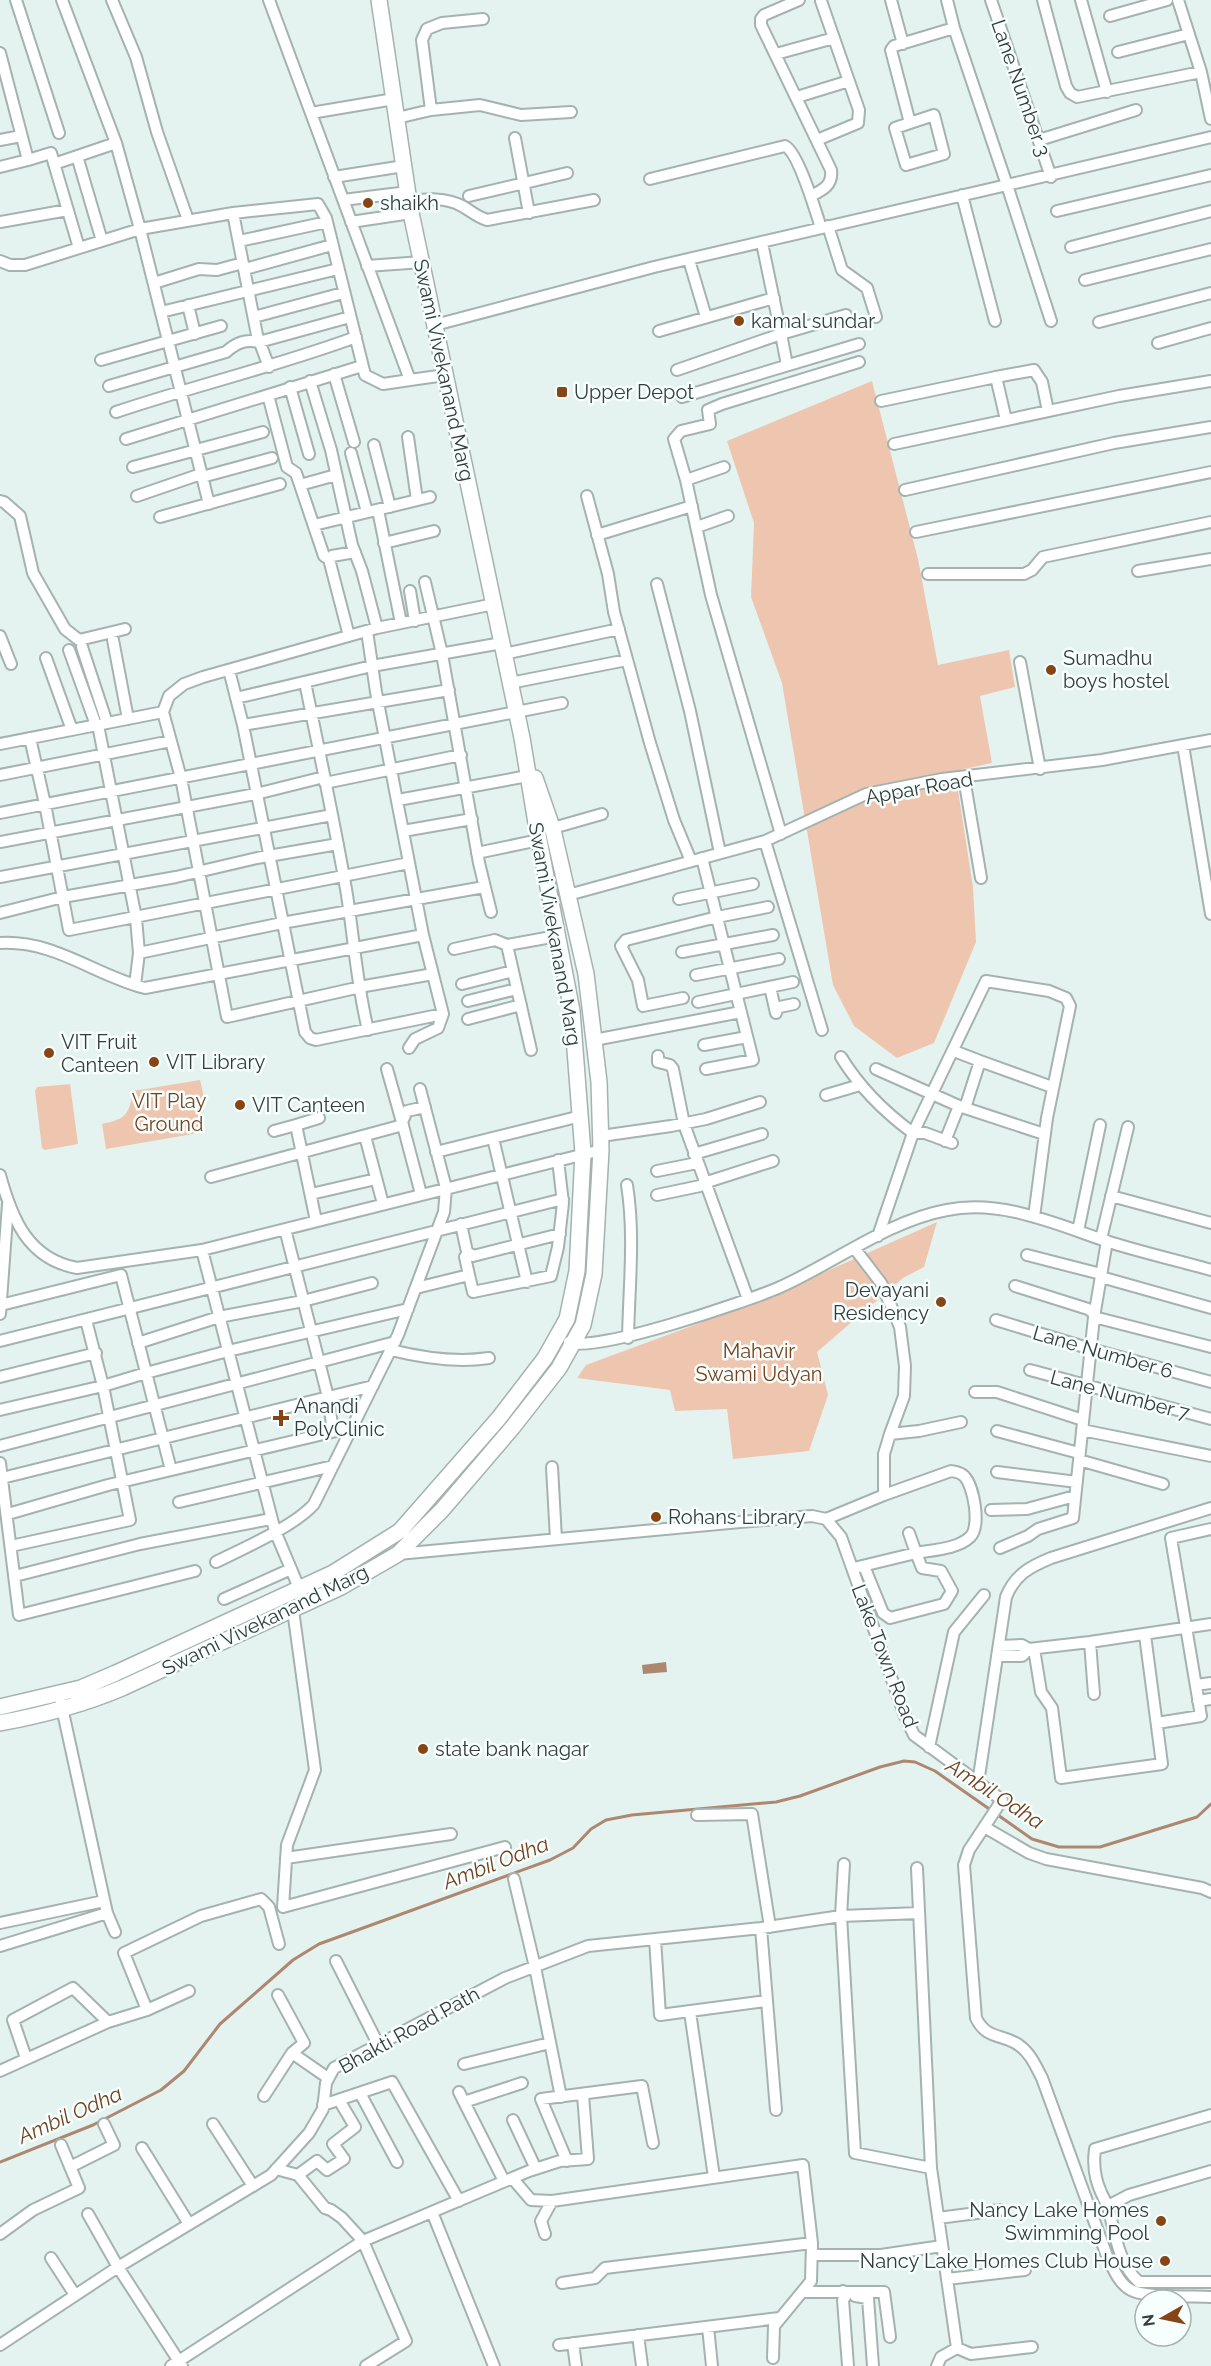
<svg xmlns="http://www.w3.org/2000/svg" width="1211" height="2366" font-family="Raleway,sans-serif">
  <rect width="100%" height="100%" fill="#e4f3f0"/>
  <path fill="#eec6af" d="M872 381 918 559 938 665 1009 650 1015 687 980 696 992 763 955 771 973 887 976 942 934 1043 897 1058 854 1026 833 985 782 683 751 597 754 523 727 441Z
    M200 1080C206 1104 207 1113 193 1134L106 1149 102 1124C126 1119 129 1115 133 1091Z
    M70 1084 78 1144 45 1150 42 1148 35 1091 37 1087Z
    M937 1222 924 1267 903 1278 817 1352 828 1395 809 1451 733 1459 727 1409 675 1411 670 1390 577 1378 586 1365 762 1300Z"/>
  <path fill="#ae8771" d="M666 1662 667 1672 643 1674 642 1665Z"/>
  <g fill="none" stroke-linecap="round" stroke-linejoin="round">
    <path stroke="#ae8771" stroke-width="3" d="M0 2162 93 2125 161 2090 184 2071 220 2024 293 1960 319 1944 550 1860 573 1848 591 1829 606 1820 632 1815 776 1802 800 1796 880 1767 904 1761 915 1762 935 1771 1032 1839 1059 1847H1100L1197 1817 1211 1804"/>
    <g stroke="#a4b3b0" stroke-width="14">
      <path id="minor" d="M16 0 59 133
        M62 0 116 143 140 229 209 504
        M112 0 136 57 157 132 188 220
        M269 0 410 380 445 375
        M799 0 764 15 761 19V25L831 170C833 185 823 190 811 196
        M891 0 903 44
        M991 0 1051 177
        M1043 0 1066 86 1070 93 1077 97 1201 72
        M1081 0 1107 92
        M1178 0 1201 72 1211 119
        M1110 16 1167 0
        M1118 52 1189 34
        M0 53 28 160 51 153 79 248
        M776 54 834 38
        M797 97 849 81
        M431 110 480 105 521 115 571 112
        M311 113 394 99
        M397 118 431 110 422 40 427 29 442 23 483 19
        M910 123 895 128 906 165 944 154 934 115 910 123 891 50 894 46 954 28
        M515 138 529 213
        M0 140 21 136
        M817 140 858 123 859 110 821 1
        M1039 140 1136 110
        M77 156 102 241
        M54 164 116 143
        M0 167 28 160
        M334 177 404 166
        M650 179 785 146C798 152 816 212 821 228
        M962 195 995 321
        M469 196 567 173
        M343 200 408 192
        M409 201C427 199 445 197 462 206 471 211 477 217 487 220L594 200
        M1057 211 1211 175
        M0 222 68 210
        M351 222 411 213
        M828 226 842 270 867 288 876 317
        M239 241 327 222
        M1071 247 1211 211
        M689 260 706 317
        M0 261 10 265H25L140 229 233 213
        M367 266 422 262
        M245 269 332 245
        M1085 280 1211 249
        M154 283 199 269 217 270 243 263
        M188 305 195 334
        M161 312 338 269
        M254 317 343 293
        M1051 321 1007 185 1211 137
        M1099 322 1211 293
        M435 325 654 267 1007 185 954 28 947 0
        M659 331 774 298
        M1158 343 1211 328
        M101 360 221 326
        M787 365 781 334 846 315
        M269 367 257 335 233 213 318 204 326 218 365 375 383 384 410 380
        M677 370 781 334 762 243
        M334 374 354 442
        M996 377 1034 370 1042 382 1048 411
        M310 381 331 450 352 545 362 571 377 628
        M109 386 226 352C236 343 245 339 259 342L350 317
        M290 387 309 454
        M268 395 287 467 296 473 324 556 329 559 349 636
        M682 397 859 344
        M881 401 996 377 1006 420
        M116 412C196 385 278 366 356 337
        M408 437 417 500
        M126 439 362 366
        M894 444 1119 396 1211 381
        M374 445 390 507
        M351 453 367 512
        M133 467 263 432
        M202 477 272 458
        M686 480 724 467
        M300 485 336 475
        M905 490 1114 443 1211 427
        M137 496 201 474
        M587 496 608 574 614 612 650 743 674 820 691 861
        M0 501 4 502 20 516 33 573 65 629 79 640 125 629
        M378 510 401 623
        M160 517 280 484
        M314 525 430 497
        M697 527 728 516
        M916 532 1211 472
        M597 535 692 506
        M384 543 434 531
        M329 559 332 556 355 552
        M1138 571 1211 559
        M928 574H1024L1032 570 1043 557 1211 522
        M425 582 442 654 479 863 491 912
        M657 584 690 711 720 853
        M410 591 415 621
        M0 636 11 664
        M113 640 128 719
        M82 647 107 723
        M69 650 96 725
        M504 654 619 629
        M46 658 72 730
        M1020 662 1040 769
        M229 670 243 725 305 1032 310 1038 316 1040 443 1014
        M305 682C319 751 334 820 346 889 354 937 356 981 368 1030
        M510 683 627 660
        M236 698 372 666 502 643
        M98 725 136 918 139 953 135 985
        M243 725 449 690
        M30 738 45 804 69 930 409 863
        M0 744 163 712
        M1183 745 1211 914
        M0 775 171 741
        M964 778 981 878
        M325 783 461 755
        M398 800 528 776
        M0 813 562 703
        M553 828 602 814
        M403 831 472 819
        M781 834 711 595 686 480 674 439 681 431 710 424 708 410 722 404 859 362
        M765 841 822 1030
        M0 842 256 794 324 777
        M477 853 539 840
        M702 858 753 1060 706 1069
        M0 877 332 815
        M568 895 765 841 866 794 942 779 1102 760 1211 740
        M679 899 753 884
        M0 913 63 897 176 877 257 858 338 844
        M0 943C55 940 94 975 145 988L423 935 376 692 367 631
        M454 949 495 940 507 945
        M682 952 773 935
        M139 953 282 923 484 887
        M433 974 365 986 227 1017 181 778 163 712 169 696 184 684 203 677 377 628 494 604
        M696 975 779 959
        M462 984 513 971
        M770 987 776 1013
        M683 998 643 1006 638 980 621 946 626 940 717 917 768 907
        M468 1001 517 989
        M698 1002 793 982
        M775 1008 794 1004
        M468 1019 521 1005
        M594 1040 741 1012
        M704 1045 747 1037
        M409 1048 415 1039 438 1028 443 1014 423 935
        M531 1050 507 945 557 936
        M954 1051 980 1061 965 1108
        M658 1056V1062L670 1065 673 1069 684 1124 748 1299
        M841 1057C860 1088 883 1111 913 1133L878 1236
        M980 1061 1052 1087
        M387 1069 402 1122
        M876 1069 959 1106 945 1141
        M826 1095 860 1085
        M959 1106 1044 1134
        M274 1131 296 1125
        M365 1136 383 1204
        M601 1136 671 1126 706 1119 760 1102
        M493 1138 527 1282
        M952 1143 925 1133H913L986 981 1049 991 1066 998 1070 1006 1047 1118 1034 1217
        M436 1152 581 1116
        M694 1154 762 1134
        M657 1171 697 1163
        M0 1175C12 1219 28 1259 77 1268L202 1250 601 1150
        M211 1177 403 1125
        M627 1185C635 1235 629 1287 628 1338
        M311 1194 376 1179
        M421 1194 402 1122 407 1111 425 1107
        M657 1195 700 1186 704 1183 773 1161
        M1111 1196 1211 1223
        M316 1221 296 1125 319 1118
        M461 1224 467 1252 473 1256 560 1234
        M285 1229 328 1397 333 1431
        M1078 1231 1100 1125
        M1101 1239 1128 1127
        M855 1249 881 1283 900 1327 905 1366 904 1396 890 1434
        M202 1250 275 1531 302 1595
        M1027 1255 1101 1274
        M465 1257 469 1275
        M1101 1277 1211 1308
        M1015 1286 1088 1309 1095 1314
        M416 1288 469 1275 473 1292 551 1276 558 1247 563 1203 558 1160
        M1 1305 121 1275 171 1470
        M0 1314 8 1204
        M1094 1317 1211 1347
        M996 1320 1091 1349 1211 1382
        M0 1341 563 1199
        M569 1342C593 1354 748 1301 778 1288 833 1264 887 1221 947 1210 1001 1199 1056 1224 1106 1241 1140 1252 1176 1260 1211 1270
        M138 1343 219 1317 303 1301 372 1283
        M391 1350C423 1358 456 1363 489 1358
        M1030 1370 1211 1419
        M0 1377 96 1353
        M975 1392H997L1083 1420
        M0 1410 103 1386 146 1373 228 1351 408 1309
        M1082 1430 1211 1456
        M997 1431 1079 1453
        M0 1446 395 1342
        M1079 1460 1163 1484
        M0 1463 19 1615 195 1571
        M552 1467 556 1539
        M997 1472 1077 1482
        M2 1478 373 1386
        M884 1495V1454L890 1434 919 1431 961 1422
        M179 1502 333 1466
        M991 1510 1027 1509 1075 1496
        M8 1514 108 1485 353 1427
        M826 1519 884 1495 951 1471C956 1472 960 1472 964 1476 974 1486 981 1527 970 1537 958 1549 932 1550 916 1553L922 1568 941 1571 952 1591 944 1604 890 1618 883 1613 864 1566
        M11 1546 130 1520 103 1386 86 1320
        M1000 1548 1028 1536 1038 1529 1073 1518 1094 1317 1107 1241
        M398 1554 740 1522 812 1516 826 1519 841 1537 905 1716 914 1735 1002 1800 969 1850 964 1865 976 2018C987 2041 1004 2033 1020 2046 1031 2054 1036 2067 1042 2078L1107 2256C1113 2268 1119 2284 1131 2290 1146 2298 1193 2296 1211 2297
        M216 1562C244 1548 295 1526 314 1504L398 1335 444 1212 446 1188 420 1089
        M858 1567 916 1553 909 1533
        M15 1576 140 1544 271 1519
        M224 1599 291 1569
        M293 1610 315 1770 287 1845 283 1907 505 1847
        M1090 1642 1094 1694
        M999 1646 1022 1645 1029 1649 1090 1642 1211 1624
        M1034 1649 1041 1692 1052 1708 1061 1778 1162 1764 1145 1635
        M997 1656H1022L1029 1649
        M1196 1685 1211 1683
        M1198 1701 1211 1699
        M61 1703 107 1913 115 1932
        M1157 1723 1201 1716 1171 1538 1211 1529
        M929 1747 954 1632 984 1595
        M978 1783 1006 1597C1015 1575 1029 1567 1051 1558L1211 1508
        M697 1815 752 1814 770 1927
        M986 1828 1029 1853 1046 1859 1202 1888 1211 1892
        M286 1858 451 1834
        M844 1864 841 1916 855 2153 931 2168
        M917 1868 931 2168 957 2348 941 2357 937 2366
        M514 1879 535 1967 561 2097
        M0 1923 104 1901
        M761 1928 776 2110
        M655 1939 660 2015 766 2001
        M0 1946 107 1913
        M336 1961 378 2044
        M278 1995 304 2043 292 2053
        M147 2010 124 1953 201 1916 261 1899 269 1907 279 1944
        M690 2012 714 2177
        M26 2058 13 2020 73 1988 108 2022
        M464 2064 550 2043
        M0 2071 108 2022 147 2010 189 1991
        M459 2092 504 2181
        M360 2093 397 2162
        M264 2096 292 2053 328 2078
        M464 2102 522 2083
        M323 2105 392 2082 459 2201
        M1211 2115 1095 2149C1092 2171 1097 2187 1108 2206L1129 2195 1211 2171
        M513 2120 536 2169
        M213 2124 253 2186
        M142 2148 189 2224
        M567 2161 541 2099 642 2086 653 2143
        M70 2167 114 2145 104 2124
        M276 2169 298 2175 325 2208 331 2210 342 2218 363 2241 406 2341 366 2366
        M298 2175 317 2161 327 2170 344 2159 333 2144 355 2127 339 2100
        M513 2179 531 2200 552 2201 803 2165 812 2243 811 2281 774 2326 773 2358
        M1108 2206C1114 2230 1119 2266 1139 2282H1211
        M432 2212 494 2366
        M88 2214 118 2267 182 2366
        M938 2218 1000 2210
        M0 2234 33 2210 79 2188 61 2145
        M545 2234 541 2221 552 2201
        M812 2255H881L942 2246
        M51 2258 75 2295
        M947 2279 1025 2270
        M562 2283 595 2278 605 2268 812 2243
        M843 2291 845 2297 843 2300 848 2366
        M802 2292H884L890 2337
        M855 2296 868 2298 873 2366
        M708 2327 712 2366
        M638 2335 642 2366
        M573 2343 576 2366
        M0 2345 118 2267 271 2175 309 2133 323 2109 326 2083 334 2068 505 1978 588 1946 761 1928 841 1916 919 1913
        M559 2345 779 2318
        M957 2348 971 2354 1032 2347
        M171 2366 363 2241 529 2171 560 2161 588 2159 583 2095"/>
    </g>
    <g stroke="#a4b3b0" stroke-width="18">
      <path id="secondary" d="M0 1707 81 1688 116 1673 333 1573 400 1531 499 1418 545 1358 567 1319 577 1271 583 1153 572 1011 538 835 522 738 410 208 379 0
        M0 1723C43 1715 82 1705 122 1688L341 1587 398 1554 442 1510 512 1428 559 1368 583 1325 594 1274 601 1150 599 1082 586 974 553 830 535 778"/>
    </g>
    <use href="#minor" stroke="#fff" stroke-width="10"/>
    <use href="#secondary" stroke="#fff" stroke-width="15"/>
  </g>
  <g fill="#874515" stroke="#f6fffd" stroke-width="2">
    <circle cx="368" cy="203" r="6"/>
    <circle cx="739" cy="321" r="6"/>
    <rect x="556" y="386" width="12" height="12" rx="3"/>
    <circle cx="1051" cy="670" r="6"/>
    <circle cx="49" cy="1053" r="6"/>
    <circle cx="154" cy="1062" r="6"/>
    <circle cx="240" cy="1105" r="6"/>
    <circle cx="941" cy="1302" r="6"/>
    <path d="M278 1409h6v6h6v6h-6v6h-6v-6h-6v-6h6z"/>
    <circle cx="656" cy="1517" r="6"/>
    <circle cx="423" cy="1749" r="6"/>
    <circle cx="1161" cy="2221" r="6"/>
    <circle cx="1165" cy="2261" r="6"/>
  </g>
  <g text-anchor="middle" stroke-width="5" stroke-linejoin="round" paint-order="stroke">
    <g font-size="20" fill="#363c3b" stroke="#f6fffd">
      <text transform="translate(1021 88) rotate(71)" y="7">Lane Number 3</text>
      <text transform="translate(444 370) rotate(78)" y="7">Swami Vivekanand Marg</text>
      <text transform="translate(919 788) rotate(-10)" y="7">Appar Road</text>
      <text transform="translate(555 934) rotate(80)" y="7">Swami Vivekanand Marg</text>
      <text transform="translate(1103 1352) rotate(16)" y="7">Lane Number 6</text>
      <text transform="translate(1120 1395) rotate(15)" y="7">Lane Number 7</text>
      <text transform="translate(265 1620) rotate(-26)" y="7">Swami Vivekanand Marg</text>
      <text transform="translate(885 1656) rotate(69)" y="7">Lake Town Road</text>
      <text transform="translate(409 2030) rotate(-29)" y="7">Bhakti Road Path</text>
    </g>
    <g font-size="20" fill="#363c3b" stroke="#f6fffd" text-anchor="start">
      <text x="380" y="210">shaikh</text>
      <text x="751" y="328">kamal sundar</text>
      <text x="574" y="399">Upper Depot</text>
      <text x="1063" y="665">Sumadhu<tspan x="1063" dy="23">boys hostel</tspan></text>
      <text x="61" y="1049">VIT Fruit<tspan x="61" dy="23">Canteen</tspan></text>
      <text x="166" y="1069">VIT Library</text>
      <text x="252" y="1112">VIT Canteen</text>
      <text x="929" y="1297" text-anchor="end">Devayani<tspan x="929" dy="23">Residency</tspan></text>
      <text x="294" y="1413">Anandi<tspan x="294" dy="23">PolyClinic</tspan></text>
      <text x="668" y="1524">Rohans Library</text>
      <text x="435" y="1756">state bank nagar</text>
      <text x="1149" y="2217" text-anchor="end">Nancy Lake Homes<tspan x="1149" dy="23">Swimming Pool</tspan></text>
      <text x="1153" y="2268" text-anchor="end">Nancy Lake Homes Club House</text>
    </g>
    <g font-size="20" fill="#77411e" stroke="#f6fffd">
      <text x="169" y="1108">VIT Play<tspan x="169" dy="23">Ground</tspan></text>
      <text x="759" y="1358">Mahavir<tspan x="759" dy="23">Swami Udyan</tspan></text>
    </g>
    <g font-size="21" font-style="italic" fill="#753f1c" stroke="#f6fffd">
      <text transform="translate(995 1794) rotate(33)" y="7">Ambil Odha</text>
      <text transform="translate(496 1863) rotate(-21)" y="7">Ambil Odha</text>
      <text transform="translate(70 2115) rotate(-24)" y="7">Ambil Odha</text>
    </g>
  </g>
  <g transform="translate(1163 2318) rotate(261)"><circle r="28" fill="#f6fffd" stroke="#a9b1af" stroke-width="1.5"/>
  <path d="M0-4.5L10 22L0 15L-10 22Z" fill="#874515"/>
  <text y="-9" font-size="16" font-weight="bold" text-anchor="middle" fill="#363c3b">N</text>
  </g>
</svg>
